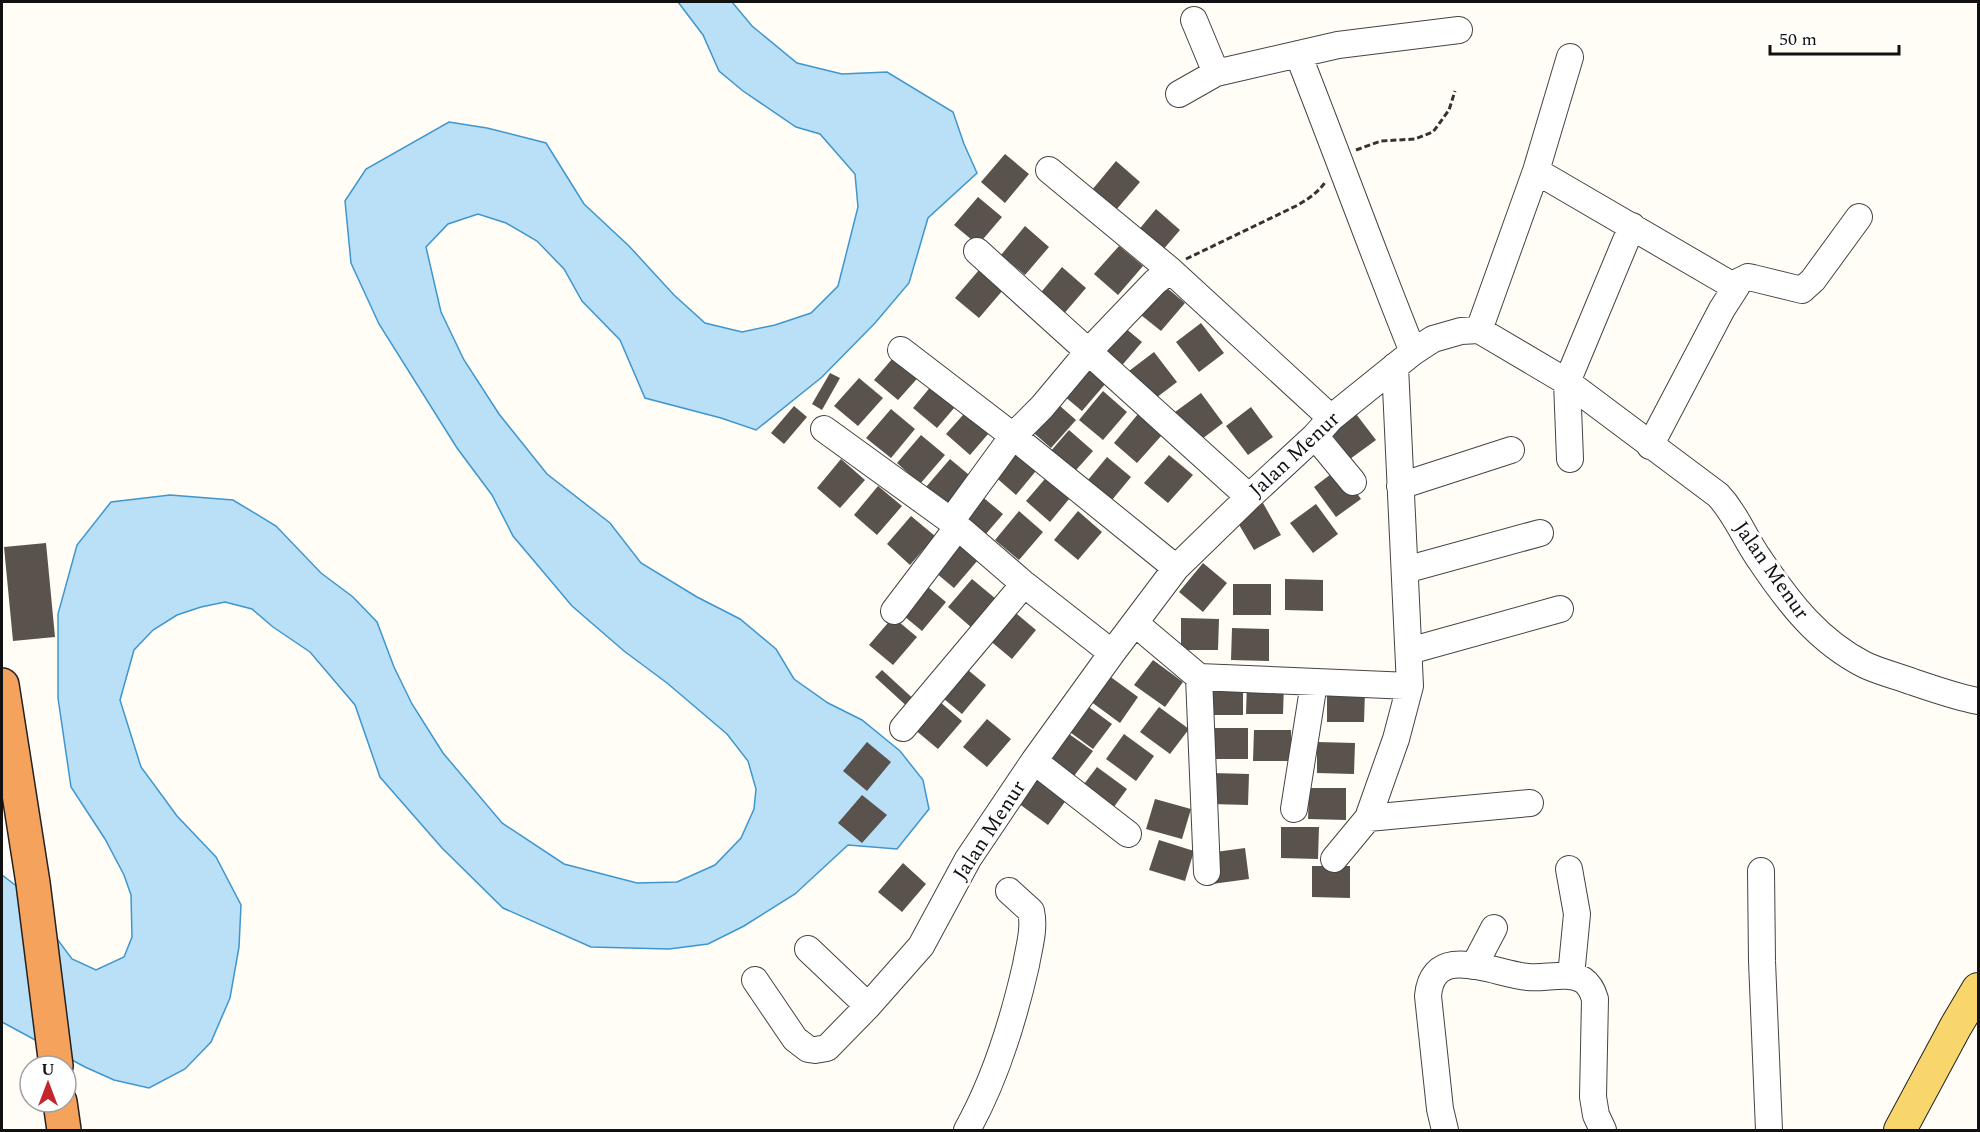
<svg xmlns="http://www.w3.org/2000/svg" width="1980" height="1132" font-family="Spectral,serif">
  <rect width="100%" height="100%" fill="#fffdf5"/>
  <path fill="#b9e0f7" stroke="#3f96cf" stroke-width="1.5" d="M678 2H732L752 26 797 63 842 74 887 72 953 112 964 144 977 173 928 218 909 283 875 323 822 377 756 430 721 418 645 398 620 340 582 301 564 269 537 241 506 223 478 214 448 224 426 247 441 312 464 360 499 414 547 474 610 523 641 563 697 597 740 619 776 649 794 679 828 703 862 720 900 751 923 780 929 809 897 849 848 845 795 894 744 926 708 944 669 949 591 947 503 908 442 848 380 777 355 705 310 652 273 627 252 609 225 602 201 607 177 615 153 630 134 650 120 700 141 767 177 816 216 857 241 905 239 947 230 998 211 1042 185 1069 149 1088 114 1080 85 1067 2 1022V875L19 888 72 959 96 970 124 957 132 937 131 895 124 875 105 839 71 787 58 698V614L77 545 111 502 170 495 233 500 276 526 321 573 353 597 377 622 394 667 412 704 443 753 502 823 564 864 637 883 677 882 715 865 741 838 754 809 756 789 748 761 727 734 667 683 624 651 572 606 513 536 492 495 457 448 379 324 351 263 345 201 366 169 449 122 487 128 546 143 584 204 629 246 674 295 705 323 742 332 775 325 811 313 838 286 858 207 855 174 820 134 796 127 743 91 719 71 703 35Z"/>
  <path fill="#5a524d" d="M1005 154 1029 174 1005 203 981 182Z
    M1116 161 1140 182 1116 210 1092 190Z
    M978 197 1002 217 978 245 954 225Z
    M1156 209 1180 230 1156 258 1132 238Z
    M1025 226 1049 247 1025 275 1001 255Z
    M1119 246 1143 266 1118 295 1094 274Z
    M1062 267 1086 288 1062 316 1038 296Z
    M979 270 1003 290 979 318 955 298Z
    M1161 283 1185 303 1161 331 1136 311Z
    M1118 322 1142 342 1118 370 1094 350Z
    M1201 323 1224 353 1199 372 1176 342Z
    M899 351 923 372 898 400 874 380Z
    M1154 352 1177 382 1152 401 1129 371Z
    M1082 362 1106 383 1082 411 1058 391Z
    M830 373 840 378 822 410 812 404Z
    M859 378 883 398 858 426 834 406Z
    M937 379 961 400 937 428 913 408Z
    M1103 391 1127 412 1103 440 1079 420Z
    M1201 393 1223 423 1198 442 1175 412Z
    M1052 399 1076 420 1051 448 1028 428Z
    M794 406 807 417 784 444 771 433Z
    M971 406 995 426 970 455 946 434Z
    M1251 407 1273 437 1248 455 1226 426Z
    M891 409 915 429 891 458 866 438Z
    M1353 410 1376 440 1350 459 1328 429Z
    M1138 414 1162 435 1137 463 1114 443Z
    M1069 430 1093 451 1068 479 1044 459Z
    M921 435 945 455 920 484 897 463Z
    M1016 446 1040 466 1016 495 992 474Z
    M1169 455 1193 475 1168 503 1144 483Z
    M1107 457 1131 477 1107 506 1083 486Z
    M841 459 865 480 840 508 817 488Z
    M950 459 974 479 949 507 926 487Z
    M1339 468 1361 499 1336 517 1314 487Z
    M1050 473 1074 493 1050 522 1026 501Z
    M878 486 902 506 877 535 854 515Z
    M979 494 1003 514 979 542 955 522Z
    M1263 503 1281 535 1254 550 1235 518Z
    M1316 504 1338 534 1313 553 1290 523Z
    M1019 511 1043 532 1019 560 995 540Z
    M1078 511 1102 532 1078 560 1054 540Z
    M911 516 935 536 910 565 887 544Z
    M954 540 978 560 954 588 930 568Z
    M46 543 55 637 13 641 4 547Z
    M1203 563 1227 583 1203 612 1179 592Z
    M972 579 996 599 972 628 948 607Z
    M1285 579 1323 580V611L1285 610Z
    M922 582 946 602 922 631 898 611Z
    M1233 584H1271V615H1233Z
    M1012 610 1036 630 1012 659 988 639Z
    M893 617 917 637 893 665 869 645Z
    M1181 618 1219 619 1218 650H1181Z
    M1232 628 1269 629V661L1231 660Z
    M1153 660 1183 682 1165 707 1134 685Z
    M962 665 986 685 962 714 938 694Z
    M882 670 918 703 911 710 875 677Z
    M1108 675 1138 697 1120 723 1090 701Z
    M1247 682 1284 683 1283 714H1246Z
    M1206 684H1243V715H1205Z
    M1327 690 1365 691 1364 722H1327Z
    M939 701 962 721 938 749 914 729Z
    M1082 702 1112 724 1093 749 1063 727Z
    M1159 707 1189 729 1170 754 1140 732Z
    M987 719 1011 739 987 767 963 747Z
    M1211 728H1248V759H1210Z
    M1062 729 1093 751 1074 776 1044 754Z
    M1254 730H1291V761H1253Z
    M1124 734 1154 756 1136 781 1106 759Z
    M867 742 891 762 867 791 843 771Z
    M1317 742 1355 743 1354 774 1317 773Z
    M1097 767 1127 789 1108 815 1078 792Z
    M1211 773 1249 774 1248 805 1211 804Z
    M1037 777 1067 799 1048 825 1018 803Z
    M1309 788H1346V820L1308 819Z
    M862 795 887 815 862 843 838 823Z
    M1155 799 1191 809 1182 839 1146 829Z
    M1281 827H1319L1318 859 1281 858Z
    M1159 840 1194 851 1185 881 1149 870Z
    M1245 848 1249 879 1212 884 1208 853Z
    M903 863 926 884 902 912 878 892Z
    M1312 866H1350V898L1312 897Z"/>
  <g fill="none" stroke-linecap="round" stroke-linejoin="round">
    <g stroke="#444" stroke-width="28">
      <path id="minor" d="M1194 20 1216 73
        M1298 54C1337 153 1373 253 1413 352
        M1179 94 1216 73 1338 45 1459 30
        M1049 170 1170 270 1331 418
        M1536 171 1735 287
        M977 251 1249 497
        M1479 330 1536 171 1570 57
        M901 350 1013 436 1176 568
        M824 429 951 521 1024 584 1112 653
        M1315 436 1353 482
        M1650 446 1722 309 1740 281 1748 277 1753 278 1802 290 1813 280 1859 217
        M1570 459 1567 382 1632 226
        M1400 486 1511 450
        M951 521 1013 436 1042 407 1088 352 1155 282 1170 270
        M1405 570 1540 533
        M894 611 957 528
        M1136 624 1199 677 1410 686
        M1409 651 1560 609
        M1199 677 1207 872
        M903 728 1024 584
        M1034 761 1128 834
        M1294 809 1314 683
        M1368 818 1530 803
        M1334 859 1368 818 1396 739 1410 686 1395 366
        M1569 869 1577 914 1571 976
        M1761 871 1762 961 1769 1130
        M808 949 868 1006
        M1474 966 1494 928
        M755 980 795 1039 808 1049 815 1050 827 1048 868 1006 921 946 968 859 1034 761 1112 653 1176 568 1249 497 1315 436 1331 418 1413 352 1433 339 1461 331 1479 330 1567 382 1718 495C1736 514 1745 539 1760 560 1789 603 1818 641 1865 665 1880 672 1897 676 1913 682 1934 689 1956 697 1978 701
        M967 1130C995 1080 1013 1022 1026 965 1029 947 1035 929 1031 911L1009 891
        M1445 1130 1440 1109 1428 996C1433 941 1494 974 1528 977 1546 979 1567 971 1583 980 1590 985 1593 992 1595 999L1593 1097 1596 1115 1603 1130"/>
    </g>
    <g stroke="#222" stroke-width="34">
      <path id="major" d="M1900 1130 1956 1026 1978 989"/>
    </g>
    <g stroke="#222" stroke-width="36">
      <path id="highway" d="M2 685 33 883 56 1066
        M60 1102 64 1130"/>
    </g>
    <path stroke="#333" stroke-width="3" stroke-dasharray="6 3" stroke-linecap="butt" d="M1356 150 1381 141 1415 139 1433 132 1449 110 1455 91
      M1186 259 1296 206C1308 199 1318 193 1326 181"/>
    <use href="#minor" stroke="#fff" stroke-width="26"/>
    <use href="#major" stroke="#f9d66b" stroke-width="32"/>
    <use href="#highway" stroke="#f5a25d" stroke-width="33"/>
  </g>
  <g text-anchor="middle" stroke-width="6" stroke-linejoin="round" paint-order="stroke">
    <g font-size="21" fill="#111" stroke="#fff">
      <text transform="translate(1294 454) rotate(-43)" y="7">Jalan Menur</text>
      <text transform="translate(1772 570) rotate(55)" y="7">Jalan Menur</text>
      <text transform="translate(989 830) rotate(-57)" y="7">Jalan Menur</text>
    </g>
  </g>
  <rect width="1980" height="1132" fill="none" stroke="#111111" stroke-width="6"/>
  <g transform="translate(48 1084)"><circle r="28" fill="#ffffff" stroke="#a0a0a0" stroke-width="1.5"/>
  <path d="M0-4.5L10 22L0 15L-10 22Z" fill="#c4262e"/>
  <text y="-9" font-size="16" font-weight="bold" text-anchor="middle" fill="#111111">U</text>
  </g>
  <path d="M1770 45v9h129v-9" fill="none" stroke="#111111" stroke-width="3"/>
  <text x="1779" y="45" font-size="18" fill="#111111" stroke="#ffffff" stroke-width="4.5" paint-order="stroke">50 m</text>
</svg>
